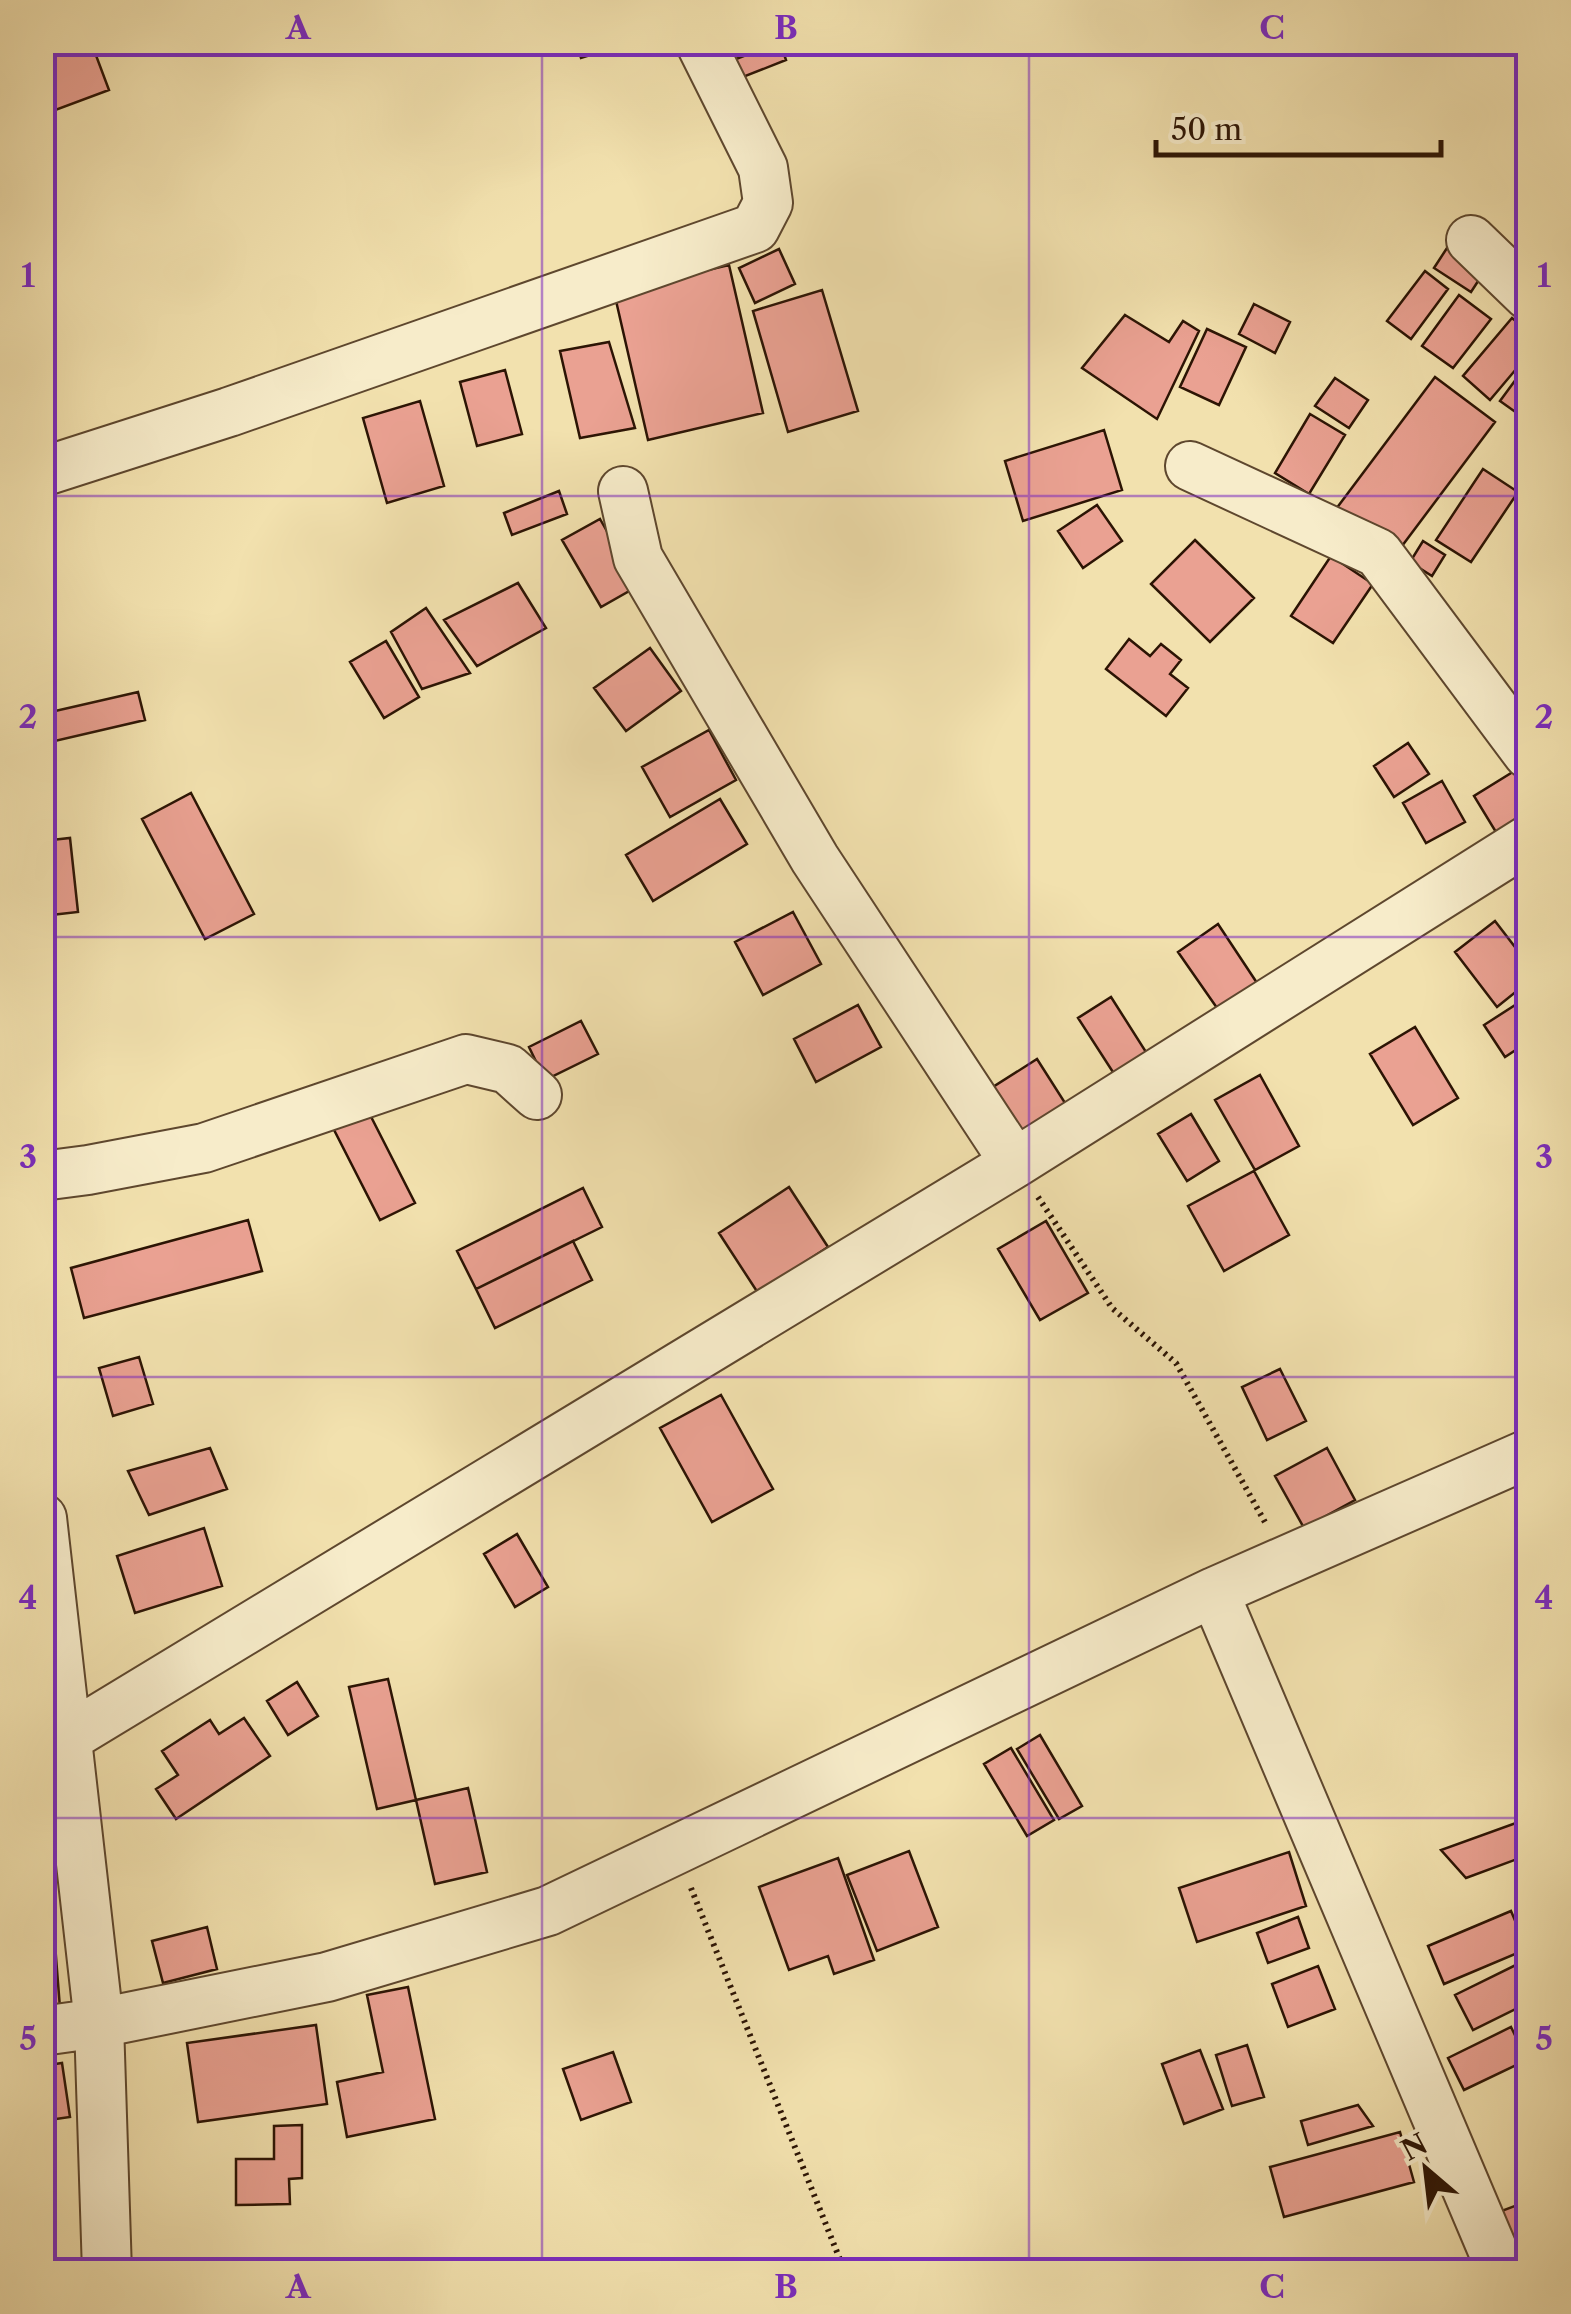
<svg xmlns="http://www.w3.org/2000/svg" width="1571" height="2314" font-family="'Libre Caslon Text',serif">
  <rect width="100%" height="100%" fill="#f2e1ae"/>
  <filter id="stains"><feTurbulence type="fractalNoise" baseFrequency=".002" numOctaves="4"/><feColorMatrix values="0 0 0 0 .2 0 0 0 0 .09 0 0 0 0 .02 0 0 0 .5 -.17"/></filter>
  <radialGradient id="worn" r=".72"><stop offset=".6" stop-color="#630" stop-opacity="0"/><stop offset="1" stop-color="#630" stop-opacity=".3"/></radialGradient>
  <path fill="#eaa192" stroke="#2c1404" stroke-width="2.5" d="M59 42H91L109 90 42 115V49Z
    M576 42H614L616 47 581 58Z
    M780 42 786 60 743 77 736 59Z
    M1447 248 1484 272 1471 292 1434 268Z
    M779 249 795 284 755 303 739 268Z
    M729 265 763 413 648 440 614 292Z
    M1425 271 1448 289 1411 339 1387 321Z
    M822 290 858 411 788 432 753 311Z
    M1459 295 1491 319 1453 368 1422 346Z
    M1254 304 1290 322 1275 353 1239 334Z
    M1125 315 1169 342 1183 321 1199 331 1157 419 1082 368Z
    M1512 318 1528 331V355L1490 400 1463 376Z
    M1207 329 1246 347 1219 405 1180 387Z
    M609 342 635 428 580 438 560 351Z
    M1528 363V421L1500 401Z
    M505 370 522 434 477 446 460 382Z
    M1435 377 1495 422 1396 554 1336 509Z
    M1335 378 1368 400 1349 428 1315 406Z
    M420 401 444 486 387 503 363 418Z
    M1310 414 1345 435 1309 494 1275 473Z
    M1104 430 1122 490 1023 521 1005 461Z
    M1483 469 1518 492 1471 562 1436 540Z
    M559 491 567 514 512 535 504 513Z
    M1097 505 1122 541 1083 568 1058 531Z
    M600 519 638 586 601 607 562 540Z
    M1195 540 1254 598 1210 642 1151 584Z
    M1423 541 1445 555 1432 576 1410 562Z
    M1331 556 1373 584 1333 643 1291 616Z
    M518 583 546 628 477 666 444 620Z
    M426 608 470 673 422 689 391 632Z
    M1129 639 1150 656 1161 644 1181 660 1170 674 1188 688 1166 716 1106 669Z
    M386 641 419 697 384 718 350 662Z
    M650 648 681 691 626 731 594 688Z
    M138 692 145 720 42 744V714Z
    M709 730 736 780 670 817 642 767Z
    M1408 743 1429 774 1394 797 1374 766Z
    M1516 770 1528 791V825L1502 842 1474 796Z
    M1442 781 1465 822 1426 843 1403 803Z
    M191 793 254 914 205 939 142 819Z
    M720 799 747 844 653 901 626 855Z
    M70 838 78 912 42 916V841Z
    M793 912 821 964 763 995 735 942Z
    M1495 921 1528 964V982L1497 1007 1455 952Z
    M1218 924 1263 992 1224 1018 1178 952Z
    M1111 997 1153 1063 1120 1083 1078 1018Z
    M1523 1000 1528 1008V1042L1505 1057 1484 1025Z
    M858 1005 881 1047 816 1082 794 1039Z
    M581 1021 598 1054 545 1080 529 1047Z
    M1415 1027 1458 1098 1413 1125 1370 1054Z
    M1037 1059 1074 1117 1019 1151 982 1094Z
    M1260 1075 1299 1146 1255 1170 1215 1100Z
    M363 1101 415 1203 380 1220 329 1120Z
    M1191 1114 1219 1161 1187 1181 1158 1134Z
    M1254 1171 1289 1235 1224 1271 1188 1206Z
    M789 1187 828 1247 758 1293 719 1233Z
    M583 1188 602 1227 476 1289 457 1251Z
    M248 1220 262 1271 84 1318 71 1268Z
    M1046 1221 1088 1293 1040 1320 998 1249Z
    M573 1241 592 1280 495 1328 476 1289Z
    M139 1357 153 1404 113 1416 99 1368Z
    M1280 1369 1306 1421 1267 1440 1242 1387Z
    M721 1395 773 1489 712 1522 660 1428Z
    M210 1448 227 1489 149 1515 128 1471Z
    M1327 1448 1355 1500 1304 1528 1275 1476Z
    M204 1528 222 1586 135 1613 117 1556Z
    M517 1534 548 1587 515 1607 484 1554Z
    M388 1679 416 1800 377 1809 349 1687Z
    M297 1682 318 1716 288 1735 267 1701Z
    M244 1718 270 1756 176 1819 156 1789 178 1775 162 1751 210 1720 219 1734Z
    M1040 1735 1082 1806 1059 1819 1017 1749Z
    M1011 1748 1054 1820 1027 1836 984 1764Z
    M468 1788 487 1872 435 1884 416 1800Z
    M42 1793 51 1880 42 1881Z
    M1527 1819 1528 1855 1466 1878 1441 1850Z
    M909 1851 938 1927 877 1951 847 1875Z
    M1289 1852 1306 1906 1197 1942 1179 1888Z
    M838 1858 874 1960 834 1974 828 1956 789 1970 759 1887Z
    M42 1893H51L61 2021 42 2023Z
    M1511 1911 1527 1949 1444 1984 1428 1946Z
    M1298 1917 1309 1948 1268 1963 1257 1933Z
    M207 1927 217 1969 163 1983 152 1941Z
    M1528 1959V2003L1473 2030 1455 1995Z
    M1318 1966 1335 2009 1288 2027 1272 1984Z
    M408 1987 435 2119 347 2137 337 2082 383 2072 367 1995Z
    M316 2025 327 2104 198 2122 187 2043Z
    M1511 2027 1527 2060 1464 2090 1448 2058Z
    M1247 2045 1264 2097 1232 2106 1216 2055Z
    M1200 2050 1223 2109 1184 2124 1162 2064Z
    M613 2052 631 2102 581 2120 563 2069Z
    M62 2063 70 2117 42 2121V2066Z
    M1358 2105 1373 2126 1308 2145 1301 2121Z
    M302 2125V2178L289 2179 290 2204 236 2205V2159H274V2126Z
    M1400 2132 1414 2182 1284 2217 1270 2167Z
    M1528 2201V2248L1506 2256 1491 2215Z"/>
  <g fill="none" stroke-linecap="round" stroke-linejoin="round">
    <g stroke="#5e472e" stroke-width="52">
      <path id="minor" d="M1471 240 1528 295
        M1190 466 1378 553 1528 754
        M42 472 229 412 755 228 768 203 763 168 700 42
        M623 491 638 558 815 859 1015 1163
        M42 1176 88 1170 204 1148 466 1059 508 1069 537 1095
        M42 1518 99 2023 107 2272
        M1214 1592 1502 2272
        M42 1744 67 1738 1015 1163 1528 840
        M42 2031 99 2023 327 1977 548 1911 1214 1592 1528 1454"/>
    </g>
    <path stroke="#2c1404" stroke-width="6" stroke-dasharray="2.5 5" stroke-linecap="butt" d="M1038 1197 1112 1308 1176 1363 1266 1524
      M691 1888 845 2272"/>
    <use href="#minor" stroke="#f7ecca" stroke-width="48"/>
  </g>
  <path fill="none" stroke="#7b2cbf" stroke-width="2.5" stroke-opacity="0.55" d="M542 42V2272M1029 42V2272M42 496H1528M42 937H1528M42 1377H1528M42 1818H1528"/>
  <rect width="1571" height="2314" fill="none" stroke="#f2e1ae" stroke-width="110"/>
  <g transform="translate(1426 2169) rotate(332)" stroke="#f7ecca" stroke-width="8" paint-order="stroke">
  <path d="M0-8L18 38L0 25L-18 38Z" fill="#2c1404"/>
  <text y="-15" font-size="28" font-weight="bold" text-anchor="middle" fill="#2c1404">N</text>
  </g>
  <path d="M1156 140v15h285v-15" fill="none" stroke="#2c1404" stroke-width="5"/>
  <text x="1171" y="140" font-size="30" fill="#2c1404" stroke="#f7ecca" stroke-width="8" paint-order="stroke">50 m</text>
  <rect x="55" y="55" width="1461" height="2204" fill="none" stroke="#7b2cbf" stroke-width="4"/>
  <g font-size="32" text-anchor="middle" font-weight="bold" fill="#7b2cbf">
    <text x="298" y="39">A</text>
    <text x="786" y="39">B</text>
    <text x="1272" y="39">C</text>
    <text x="28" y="287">1</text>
    <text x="1544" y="287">1</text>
    <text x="28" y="728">2</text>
    <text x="1544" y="728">2</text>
    <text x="28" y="1168">3</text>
    <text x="1544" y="1168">3</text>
    <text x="28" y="1609">4</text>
    <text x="1544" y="1609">4</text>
    <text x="28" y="2050">5</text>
    <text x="1544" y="2050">5</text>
    <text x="298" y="2298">A</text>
    <text x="786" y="2298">B</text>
    <text x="1272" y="2298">C</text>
  </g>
  <rect width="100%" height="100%" filter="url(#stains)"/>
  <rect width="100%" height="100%" fill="url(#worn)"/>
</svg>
